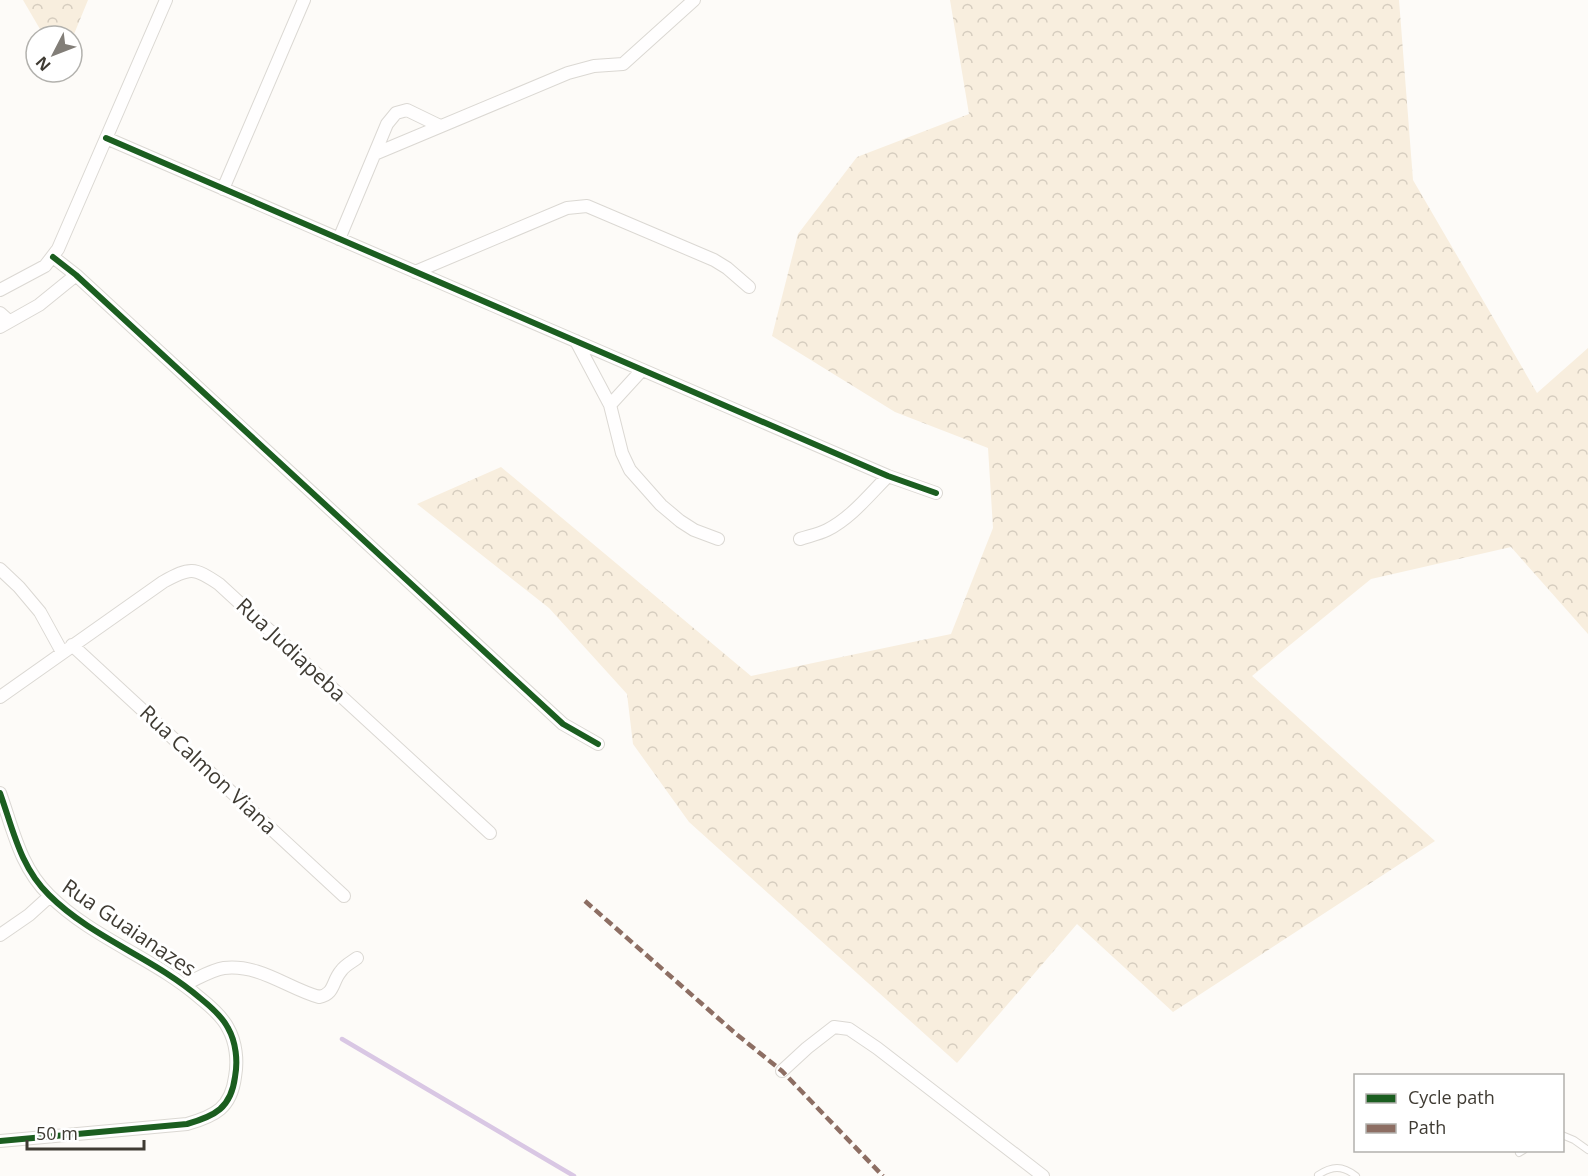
<svg xmlns="http://www.w3.org/2000/svg" width="1588" height="1176" font-family="'Open Sans',sans-serif">
  <defs>
    <pattern id="forest-crowns" width="20" height="18" patternUnits="userSpaceOnUse" patternTransform="scale(1.5)"><rect width="20" height="18" fill="#f8eede"/><path d="M2 6a3 3 0 1 1 6 0M12 15a3 3 0 1 1 6 0" fill="none" stroke="#d6cdbf"/></pattern>
  </defs>
  <rect width="100%" height="100%" fill="#fdfbf8"/>
  <path fill="url(#forest-crowns)" d="M23 0H88L72 39V36H44Z
    M950 0H1399L1413 180 1537 393 1588 348V634L1511 547 1371 579 1252 676 1435 841 1173 1012 1077 924 957 1063 689 822 633 744 627 694 549 608 417 504 501 467 751 676 951 634 993 528 988 448 895 412 772 336 798 234 857 157 969 114Z"/>
  <g fill="none" stroke-linecap="round" stroke-linejoin="round">
    <path stroke="#d9c7e4" stroke-width="4.5" d="M342 1039 574 1176"/>
    <g stroke="#dbd8d3" stroke-width="8">
      <path id="service" d="M1562 1135 1574 1140 1588 1150
        M1519 1153 1524 1150
        M1318 1175C1332 1166 1342 1165 1356 1176"/>
    </g>
    <g stroke="#dbd8d3" stroke-width="14">
      <path id="minor" d="M106 138 888 476 936 493
        M377 153 568 73 594 66 623 64 694 0
        M223 189 304 0
        M339 239 387 124 396 113 407 110 440 126
        M53 257 76 275 563 724 598 744
        M415 272 567 208 587 206 714 260 727 268 749 287
        M0 290 45 266 58 249 166 0
        M0 313 9 321
        M0 327 39 305 76 275
        M576 341 610 405 622 453 630 470 661 505 680 521 694 530 718 539
        M610 405 642 370
        M800 539C809 536 819 534 827 530 851 518 869 495 888 476
        M0 569 19 587 40 612 62 652
        M72 645 344 896
        M0 697 163 582C190 567 194 567 219 584L490 833
        M0 793C13 829 20 867 49 895 92 938 154 958 200 998 210 1006 222 1016 228 1028 236 1042 238 1061 235 1077 231 1108 215 1116 187 1124L0 1141
        M0 935 29 915 50 896
        M185 984C197 979 211 970 224 968 260 964 287 988 319 997 335 994 332 981 341 971 345 965 352 962 357 958
        M782 1071 807 1048 834 1027 849 1029 877 1048 1043 1176"/>
    </g>
    <use href="#service" stroke="#fffefe" stroke-width="6"/>
    <use href="#minor" stroke="#fffefe" stroke-width="12"/>
    <path stroke="#8d6e63" stroke-width="4.5" stroke-dasharray="9 4.5" stroke-linecap="butt" d="M585 901 735 1033 782 1071 883 1176"/>
    <g stroke="#fff" stroke-width="10">
      <path id="cycleway" d="M106 138 888 476 936 493
        M53 257 76 275 563 724 598 744
        M0 793C13 829 20 867 49 895 92 938 154 958 200 998 210 1006 222 1016 228 1028 236 1042 238 1061 235 1077 231 1108 215 1116 187 1124L0 1141"/>
    </g>
    <use href="#cycleway" stroke="#1b5e20" stroke-width="6"/>
  </g>
  <g text-anchor="middle" stroke-width="6" stroke-linejoin="round" paint-order="stroke">
    <g font-size="21" fill="#3f3b33" stroke="#fff">
      <text transform="translate(291 650) rotate(43)" y="7">Rua Judiapeba</text>
      <text transform="translate(208 770) rotate(43)" y="7">Rua Calmon Viana</text>
      <text transform="translate(129 928) rotate(34)" y="7">Rua Guaianazes</text>
    </g>
  </g>
  <rect x="1354" y="1074" width="210" height="78" fill="#ffffff" stroke="#b2b1ad" stroke-width="1.5"/>
  <rect x="1366" y="1094" width="30" height="9" fill="#1b5e20" stroke="#b2b1ad" stroke-width="1.5"/>
  <text x="1408" y="1104" font-size="18" fill="#3f3b33">Cycle path</text>
  <rect x="1366" y="1124" width="30" height="9" fill="#8d6e63" stroke="#b2b1ad" stroke-width="1.5"/>
  <text x="1408" y="1134" font-size="18" fill="#3f3b33">Path</text>
  <g transform="translate(54 54) rotate(228)"><circle r="28" fill="#ffffff" stroke="#b2b1ad" stroke-width="1.5"/>
  <path d="M0-4.5L10 22L0 15L-10 22Z" fill="#827e78"/>
  <text y="-9" font-size="16" font-weight="bold" text-anchor="middle" fill="#3f3b33">N</text>
  </g>
  <path d="M27 1140v9h117v-9" fill="none" stroke="#3f3b33" stroke-width="3"/>
  <text x="36" y="1140" font-size="18" fill="#3f3b33" stroke="#ffffff" stroke-width="4.5" paint-order="stroke">50 m</text>
</svg>
